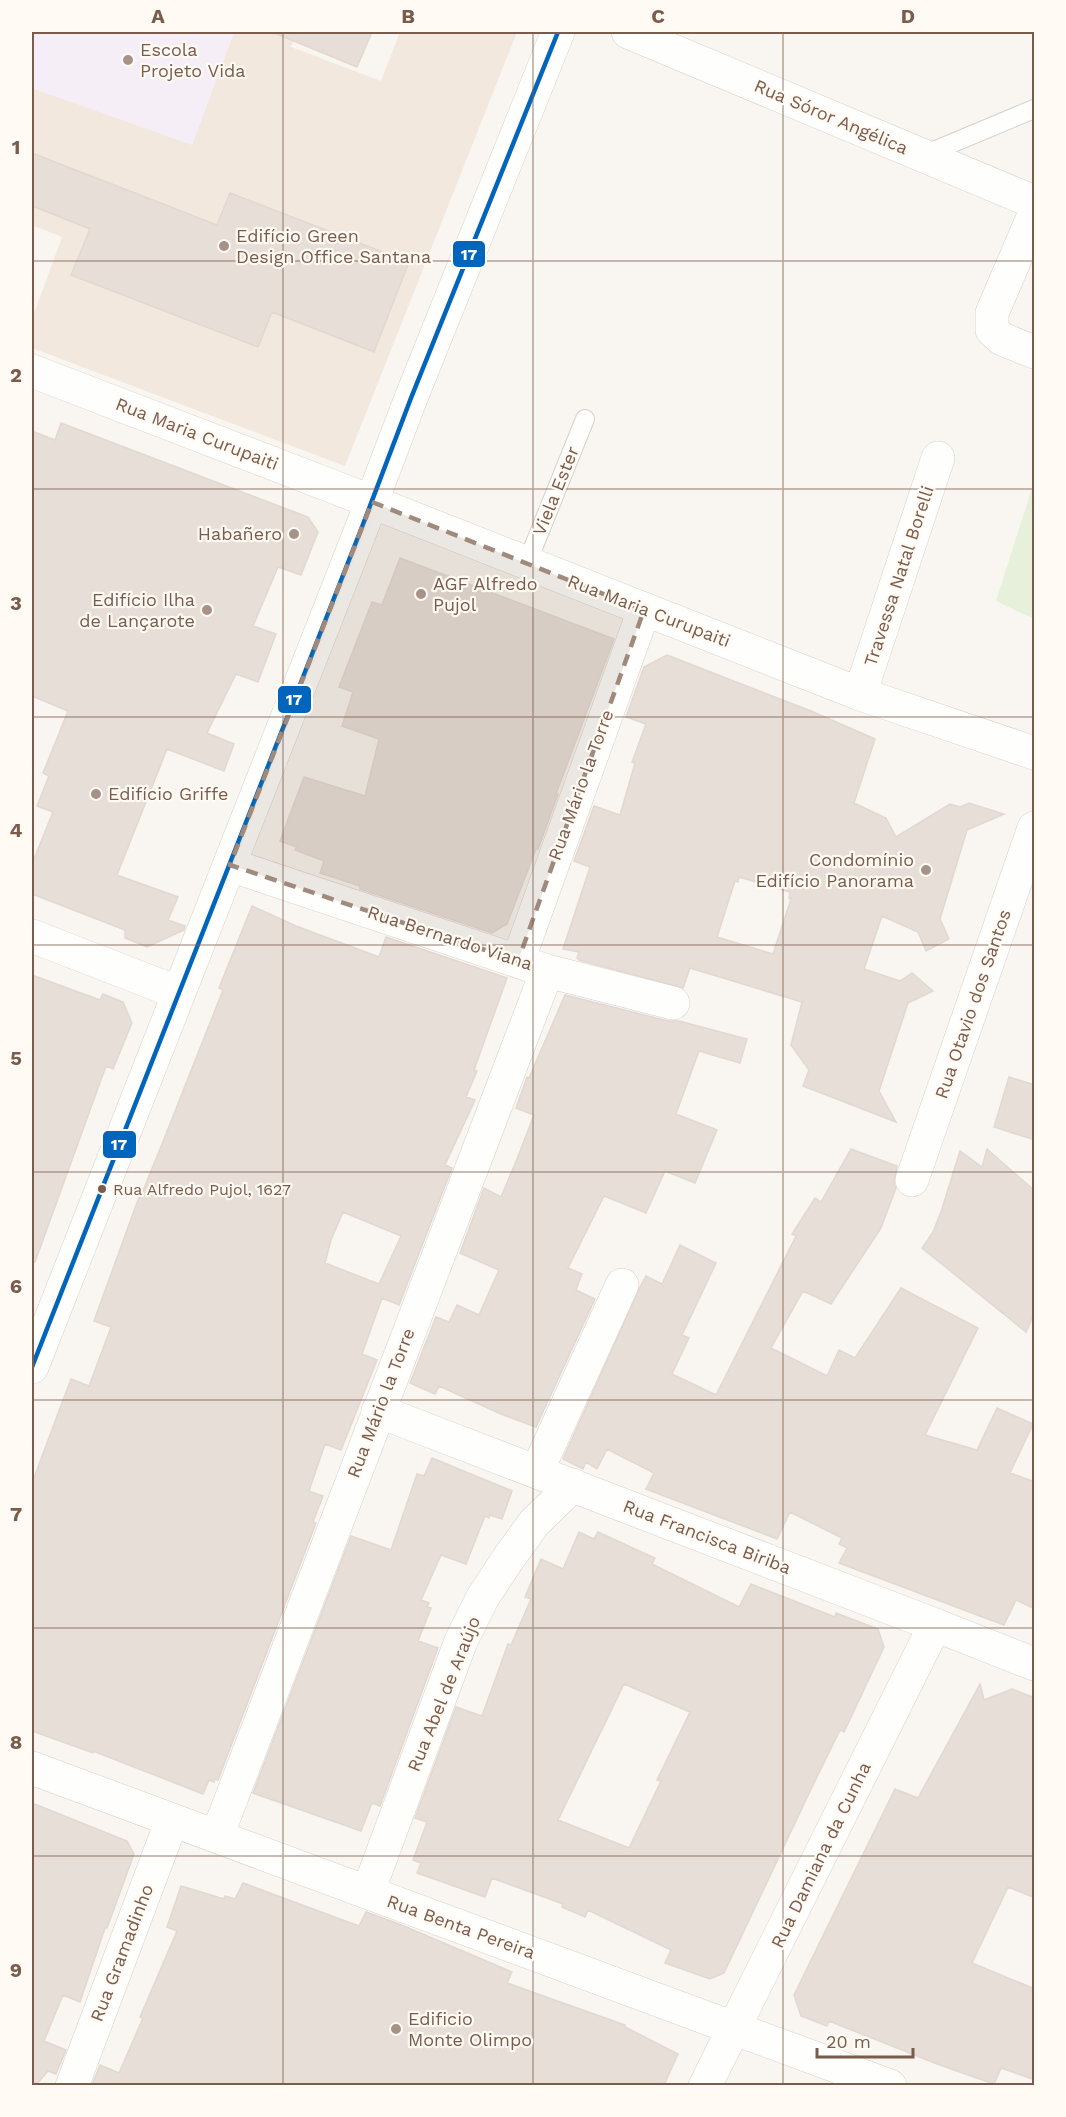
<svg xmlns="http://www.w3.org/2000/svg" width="1066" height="2117" font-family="'Work Sans',sans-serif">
  <rect width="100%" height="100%" fill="#f9f5f0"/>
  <path fill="#f2e8de" d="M234 32H297L291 47 381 81 400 32H517L345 466 32 348V319L62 237 32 225V88L192 144Z"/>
  <path fill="#f6eef6" d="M32 32H234L192 145 32 88Z"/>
  <path fill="#e7f0db" d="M1034 482V619L996 601Z"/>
  <path fill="#e6ded7" stroke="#e2d8d2" stroke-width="1.5" fill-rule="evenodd" d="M272 32H372L357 67Z
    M32 153 217 225 230 193 409 262 374 352 272 312 258 347 71 275 90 229 32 206Z
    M61 423 308 517 318 532 301 575 278 567 253 626 276 634 258 682 236 674 207 733 234 744 224 771 167 749 117 875 178 897 168 920 185 926 184 930 147 947 125 938V930L32 894V864L53 812 37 806 49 776 43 773 68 711 32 696V431L55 440Z
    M400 558 614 639 556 794H558L538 849H536L507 924 492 933 360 889V886L320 873 324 861 295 850 297 847 280 841 304 777 365 796 379 739 342 726 353 692 339 687 372 602 382 605Z
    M667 655 811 711 875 739 854 803 886 818 896 837 950 804 960 807 969 803 1004 814 967 830 940 919 949 939 926 951 918 932 882 916 864 969 900 981 912 973 933 991 908 1003 879 1091 896 1122 803 1086 809 1070 791 1045 802 1002 690 968 683 988 579 960 577 958 579 952 563 949 590 867 574 861 594 806 620 815 635 763 632 762 646 724 626 717 644 667ZM739 877 790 892 789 898 791 899 773 954 717 937 735 881 738 882Z
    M252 906 296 926 379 957 386 937 507 978 474 1070 477 1071 466 1097 475 1100 445 1165 452 1168 399 1305 382 1298 362 1354 377 1360 341 1450 325 1444 309 1491 323 1496 313 1522 316 1523 218 1780 215 1779 214 1782 209 1780 203 1794 93 1751V1753L32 1731V1483L71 1379 89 1386 111 1327 94 1321 139 1197 140 1198 162 1144 223 990 219 988ZM343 1212 401 1236 379 1284 325 1263 331 1240Z
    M32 975 100 1000 103 994 123 1002 132 1023 113 1069 106 1066 35 1262H32Z
    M565 995 668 1021H679L747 1039 740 1063 699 1051 676 1114 717 1130 695 1183 665 1171 646 1213 604 1196 568 1268 582 1274 576 1290 595 1299 536 1427 501 1414 439 1386 435 1394 410 1383 436 1317 449 1322 457 1305 479 1315 499 1270 460 1253 484 1188 501 1197 517 1159 534 1115 516 1108 527 1077 529 1078Z
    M1009 1077 1035 1085V1140L994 1127Z
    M851 1149 897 1166 894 1183 896 1188 881 1228 831 1304 803 1291 771 1348 827 1376 839 1350 855 1358 901 1288 978 1328 925 1435 977 1450 997 1408 1033 1424 1010 1473 1035 1482V1609L1016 1600 1004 1625 839 1563 847 1548 839 1544 842 1538 790 1512 777 1539 646 1489 654 1473 607 1449 597 1469 586 1462 583 1469 563 1459 640 1287 646 1276 662 1284 680 1245 716 1263 682 1335 689 1338 672 1374 716 1395 796 1236 792 1234 815 1198 821 1202Z
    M987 1149 1035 1191V1312L1026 1332 922 1248 933 1232 941 1212 960 1151 982 1167Z
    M432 1458 512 1491 502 1519 490 1515 489 1518 485 1516 466 1564 441 1555 421 1600 429 1603 427 1607 431 1608 418 1641 438 1648 380 1806 372 1803 361 1831 253 1793 351 1536 391 1550 417 1474 424 1476Z
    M579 1532 594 1539 598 1532 655 1558 652 1564 739 1607 751 1584 835 1617 836 1613 878 1629 884 1647 844 1732 840 1730 813 1785 724 1973 710 1979 665 1963 671 1950 588 1910 585 1917 562 1907 563 1904 492 1878 485 1897 417 1873 421 1863 413 1860 427 1822 415 1818 456 1707 482 1716 508 1644 511 1645 531 1599 525 1597 541 1559 563 1569ZM624 1684 690 1712 657 1780 661 1781 629 1848 558 1820Z
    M980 1684 984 1700 1012 1689 1035 1698V1898L1008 1887 972 1963 1035 1989V2080L1001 2068 994 2084 937 2064 829 2021 827 2026 801 2016 794 1995 895 1789 918 1798Z
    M32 1803 127 1841 134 1854 107 1928H105L80 2002 63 1995 44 2041 66 2050 56 2074 48 2071 36 2085H32Z
    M243 1883 359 1926 366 1912 399 1924 512 1972 507 1983 625 2025V2027L678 2054 664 2085H92L100 2065 119 2073 143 2018 140 2017 177 1931 167 1927 181 1886 224 1899 225 1896 235 1899Z"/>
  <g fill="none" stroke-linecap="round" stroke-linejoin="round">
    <g stroke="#d7d1cb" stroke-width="20">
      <path id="lane" d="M924 155 1034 109
        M527 563 585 419"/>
    </g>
    <g stroke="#d7d1cb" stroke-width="34">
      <path id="street" d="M1034 215 992 313V330L1002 339 1034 352
        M32 371 334 487 860 694 1034 753
        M860 694 938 458
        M230 865 547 971 673 1003
        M518 961 644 610
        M912 1180 1034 828
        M378 1411 935 1625
        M537 1471 622 1285
        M32 1768 890 2086
        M217 1836 547 971
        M368 1892 461 1641 483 1597 508 1559 534 1523 573 1485
        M72 2086 172 1820"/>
    </g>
    <g stroke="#d9d2cb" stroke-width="34">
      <path id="secondary" d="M628 32 1034 202
        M32 936 179 993
        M32 1367 362 527 411 398 558 32
        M705 2086 935 1625 1034 1664"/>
    </g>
    <use href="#lane" stroke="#fefefd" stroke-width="18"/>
    <use href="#street" stroke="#fefefd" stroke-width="33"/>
    <use href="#secondary" stroke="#fefefd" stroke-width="33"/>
    <g stroke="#fffaf3" stroke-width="9">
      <path id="bus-1" d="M32 1367 362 527 411 398 558 32"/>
    </g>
    <use href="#bus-1" stroke="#0065bd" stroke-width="4.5"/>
  </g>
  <path fill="#9f8a7d" fill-opacity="0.2" stroke="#9f8a7d" stroke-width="4.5" stroke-dasharray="12 8" stroke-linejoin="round" d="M372 502 644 610 518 961 230 865Z"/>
  <path fill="none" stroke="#7a5c4d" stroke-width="1.5" stroke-opacity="0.55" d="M283 32V2086M533 32V2086M783 32V2086M32 261H1034M32 489H1034M32 717H1034M32 945H1034M32 1172H1034M32 1400H1034M32 1628H1034M32 1856H1034"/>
  <g fill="#a69286" stroke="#fffaf3" stroke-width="2">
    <circle cx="128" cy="60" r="6"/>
    <circle cx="224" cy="246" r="6"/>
    <circle cx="294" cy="534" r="6"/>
    <circle cx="421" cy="594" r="6"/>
    <circle cx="207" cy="610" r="6"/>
    <circle cx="96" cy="794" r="6"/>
    <circle cx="926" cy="870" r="6"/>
    <circle cx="396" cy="2029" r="6"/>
  </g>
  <circle fill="#7a5c4d" stroke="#fffaf3" stroke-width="2" cx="102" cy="1189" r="5"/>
  <g text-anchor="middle" stroke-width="4.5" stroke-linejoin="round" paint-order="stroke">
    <g font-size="16" fill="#7a5c4d" stroke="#fffaf3" text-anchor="start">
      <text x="113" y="1195">Rua Alfredo Pujol, 1627</text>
    </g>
    <g font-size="18" fill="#7a5c4d" stroke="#fffaf3" text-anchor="start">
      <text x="140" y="56">Escola<tspan x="140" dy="21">Projeto Vida</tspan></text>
      <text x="236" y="242">Edifício Green<tspan x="236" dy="21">Design Office Santana</tspan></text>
      <text x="282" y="540" text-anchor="end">Habañero</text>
      <text x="433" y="590">AGF Alfredo<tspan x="433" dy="21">Pujol</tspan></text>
      <text x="195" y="606" text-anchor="end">Edifício Ilha<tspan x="195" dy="21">de Lançarote</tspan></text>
      <text x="108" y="800">Edifício Griffe</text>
      <text x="914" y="866" text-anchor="end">Condomínio<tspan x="914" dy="21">Edifício Panorama</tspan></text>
      <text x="408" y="2025">Edificio<tspan x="408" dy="21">Monte Olimpo</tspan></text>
    </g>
    <g font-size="18" fill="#7a5c4d" stroke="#fffaf3">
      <text transform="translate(831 117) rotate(23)" y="6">Rua Sóror Angélica</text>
      <text transform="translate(197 434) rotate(21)" y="6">Rua Maria Curupaiti</text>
      <text transform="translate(556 491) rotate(-68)" y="6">Viela Ester</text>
      <text transform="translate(899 576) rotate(-72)" y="6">Travessa Natal Borelli</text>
      <text transform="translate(649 611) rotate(21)" y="6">Rua Maria Curupaiti</text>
      <text transform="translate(581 785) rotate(-70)" y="6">Rua Mário la Torre</text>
      <text transform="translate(450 938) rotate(18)" y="6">Rua Bernardo Viana</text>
      <text transform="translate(973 1004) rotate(-71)" y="6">Rua Otavio dos Santos</text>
      <text transform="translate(381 1403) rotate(-69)" y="6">Rua Mário la Torre</text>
      <text transform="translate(707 1537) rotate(21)" y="6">Rua Francisca Biriba</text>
      <text transform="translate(444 1694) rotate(-68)" y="6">Rua Abel de Araújo</text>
      <text transform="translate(821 1855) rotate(-64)" y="6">Rua Damiana da Cunha</text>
      <text transform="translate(461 1927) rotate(20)" y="6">Rua Benta Pereira</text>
      <text transform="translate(122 1953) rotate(-69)" y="6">Rua Gramadinho</text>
    </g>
  </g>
  <g stroke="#fffaf3" stroke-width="2">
    <rect x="452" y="240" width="34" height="28" rx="6" fill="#0065bd"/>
    <rect x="277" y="685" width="35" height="29" rx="6" fill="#0065bd"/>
    <rect x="102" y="1130" width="35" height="29" rx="6" fill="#0065bd"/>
  </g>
  <g font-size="16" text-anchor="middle" font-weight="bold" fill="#fff">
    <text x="469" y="260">17</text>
    <text x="294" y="705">17</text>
    <text x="119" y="1150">17</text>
  </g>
  <rect width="1066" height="2117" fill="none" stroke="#fffaf3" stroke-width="66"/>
  <path d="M817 2048v9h96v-9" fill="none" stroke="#7a5c4d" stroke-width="3"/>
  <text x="826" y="2048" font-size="18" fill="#7a5c4d" stroke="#fffaf3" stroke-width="4.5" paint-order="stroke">20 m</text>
  <rect x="33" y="33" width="1000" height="2051" fill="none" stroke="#7a5c4d" stroke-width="2"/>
  <g font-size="20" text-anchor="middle" font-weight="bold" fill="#7a5c4d">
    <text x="158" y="23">A</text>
    <text x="408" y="23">B</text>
    <text x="658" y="23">C</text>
    <text x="908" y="23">D</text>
    <text x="16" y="154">1</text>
    <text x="16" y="382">2</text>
    <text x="16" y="610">3</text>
    <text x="16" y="837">4</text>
    <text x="16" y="1065">5</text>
    <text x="16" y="1293">6</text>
    <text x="16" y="1521">7</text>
    <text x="16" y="1749">8</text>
    <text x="16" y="1977">9</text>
  </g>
</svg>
